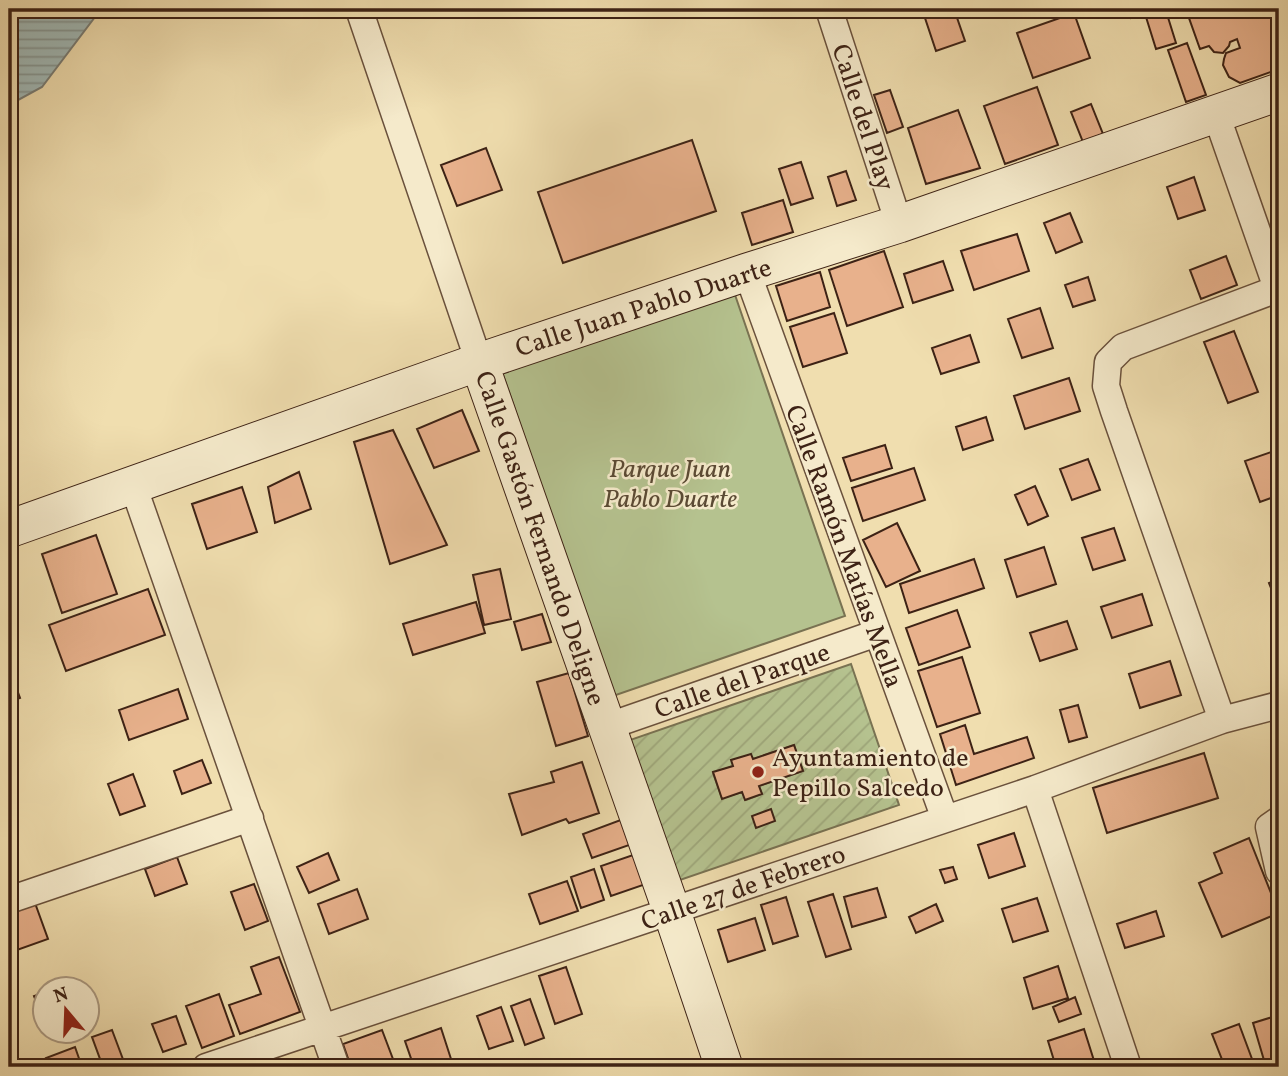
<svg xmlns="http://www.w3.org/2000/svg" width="1288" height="1076" font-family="Vollkorn,serif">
  <defs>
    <pattern id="garden-furrows" width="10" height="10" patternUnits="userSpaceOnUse" patternTransform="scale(1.75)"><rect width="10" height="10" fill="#b5c28f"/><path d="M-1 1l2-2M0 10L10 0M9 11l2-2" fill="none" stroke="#9da67a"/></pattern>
    <pattern id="water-rules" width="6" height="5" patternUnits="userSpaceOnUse" patternTransform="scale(1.75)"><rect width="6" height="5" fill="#a0b9b7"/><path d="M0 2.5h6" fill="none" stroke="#849694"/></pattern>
  </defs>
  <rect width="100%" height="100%" fill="#f0deaf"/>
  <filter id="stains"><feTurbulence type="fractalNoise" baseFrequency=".00286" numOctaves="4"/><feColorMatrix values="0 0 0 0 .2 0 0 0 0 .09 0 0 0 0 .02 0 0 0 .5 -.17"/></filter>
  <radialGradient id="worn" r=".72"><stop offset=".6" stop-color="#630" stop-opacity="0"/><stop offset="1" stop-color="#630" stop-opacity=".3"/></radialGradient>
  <path fill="#b5c28f" stroke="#797252" stroke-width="2" d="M733 289 845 616 613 696 501 369Z"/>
  <path fill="url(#garden-furrows)" stroke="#797252" stroke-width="2" fill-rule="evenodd" d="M851 664 899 805 677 881 630 740ZM794 745 803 771 759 786 762 794 746 800 742 792 722 798 713 773Z"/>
  <path fill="url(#water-rules)" stroke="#787d76" stroke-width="2" d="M9 9H101L42 87 9 105Z"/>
  <path fill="#e8b18c" stroke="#3d2215" stroke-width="2" d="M922 9H954L965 41 936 51Z
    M1128 9H1159L1131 18Z
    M1201 9H1240L1241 13 1252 9H1279V69L1240 83 1229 77 1223 65 1224 59 1226 53 1240 48 1237 39 1230 42 1229 46 1223 53 1214 52 1209 46 1200 49 1189 18 1202 13Z
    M1166 11 1176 43 1156 49 1146 17Z
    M1074 13 1090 58 1033 78 1017 33Z
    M1187 43 1206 95 1186 102 1168 50Z
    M1037 87 1058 145 1005 164 984 106Z
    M890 90 903 127 887 133 874 95Z
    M1091 104 1103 134 1083 142 1071 112Z
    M958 110 980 168 926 184 908 128Z
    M692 140 716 211 563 263 538 192Z
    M486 148 502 190 457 206 441 165Z
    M801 162 813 198 791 205 779 169Z
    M846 171 856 200 837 206 828 177Z
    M1194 177 1205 210 1178 219 1167 187Z
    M783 200 793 232 752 245 742 213Z
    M1070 213 1082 242 1056 253 1044 223Z
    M1017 234 1029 271 974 290 961 251Z
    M884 251 903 307 847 326 829 270Z
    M1226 256 1237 285 1201 299 1190 270Z
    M943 261 953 290 913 303 904 274Z
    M820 272 830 307 787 321 776 286Z
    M1088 277 1095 300 1073 307 1065 285Z
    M1040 308 1053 348 1022 358 1008 319Z
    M834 313 847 353 803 367 790 327Z
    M1234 331 1258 392 1228 403 1204 342Z
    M970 335 979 362 941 374 932 348Z
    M1069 378 1080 411 1025 429 1014 396Z
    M462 410 479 451 434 468 417 429Z
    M986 417 993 440 963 450 956 427Z
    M393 430 447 545 390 564 354 442Z
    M885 445 892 468 851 481 843 458Z
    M1277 450 1279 458V495L1260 502 1245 461Z
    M1088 459 1100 490 1072 500 1060 469Z
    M914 468 925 500 863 521 852 488Z
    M299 472 311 509 275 523 268 487Z
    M1035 486 1048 516 1028 525 1015 495Z
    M242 487 257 532 207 549 192 504Z
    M897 523 920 571 886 587 863 540Z
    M1114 528 1125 560 1093 570 1082 538Z
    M96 535 117 594 62 613 42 554Z
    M1044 547 1056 584 1017 597 1005 560Z
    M974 559 984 588 909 613 900 584Z
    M500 569 511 619 484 625 473 575Z
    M1279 579V608L1269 583Z
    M148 589 165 635 66 671 49 625Z
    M1142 594 1152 625 1112 638 1101 607Z
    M476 602 485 633 413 655 403 624Z
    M957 610 970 647 919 665 906 628Z
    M542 614 551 642 522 650 514 622Z
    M1067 621 1077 649 1040 661 1030 633Z
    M962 657 980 713 937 727 918 671Z
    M1170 661 1181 695 1140 708 1129 674Z
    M9 668 20 698 9 702Z
    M569 673 588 736 556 746 537 682Z
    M178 689 188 719 129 740 119 710Z
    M1078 705 1087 737 1069 742 1060 710Z
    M965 725 974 754 1027 737 1034 758 956 785 940 734Z
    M794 745 803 771 759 786 762 794 745 800 742 792 722 799 713 772 733 766 731 760 751 754 753 759Z
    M1204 753 1218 798 1107 833 1093 788Z
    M202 760 211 783 182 794 174 771Z
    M582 762 599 813 569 823 566 819 522 835 509 794 554 782 551 772Z
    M133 774 145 806 120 815 108 784Z
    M771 809 775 821 756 828 752 816Z
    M626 818 635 843 592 858 583 834Z
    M1014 833 1025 866 989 878 978 845Z
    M1249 838 1279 913 1222 937 1199 883 1222 873 1214 853Z
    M328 853 339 880 309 893 297 867Z
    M636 854 646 884 611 896 601 866Z
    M177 857 187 884 155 896 145 869Z
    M953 867 957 879 945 883 940 870Z
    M594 869 604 900 581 908 571 877Z
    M567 881 578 911 540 924 529 894Z
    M254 884 268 921 245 930 231 892Z
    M877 888 886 917 852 927 844 897Z
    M357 889 368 919 329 934 318 904Z
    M833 894 851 949 826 957 808 902Z
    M786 897 798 936 773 944 761 905Z
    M1037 898 1048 931 1013 942 1002 909Z
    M35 903 48 939 17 950 9 927V912Z
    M936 904 943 921 916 933 909 917Z
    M1156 911 1164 936 1125 948 1117 924Z
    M755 918 765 950 728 962 718 930Z
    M279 957 300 1012 240 1034 229 1005 261 994 251 967Z
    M1058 966 1068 998 1033 1009 1024 978Z
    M566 967 582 1014 555 1024 539 976Z
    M46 992V1027L34 996Z
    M219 994 234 1036 202 1048 186 1006Z
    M1075 997 1081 1014 1059 1022 1053 1007Z
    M530 999 544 1038 525 1045 511 1006Z
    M501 1007 513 1041 489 1049 477 1016Z
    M1279 1015V1067H1266L1253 1023Z
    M176 1016 186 1044 163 1052 152 1024Z
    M1239 1024 1255 1067H1225L1212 1034Z
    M441 1028 452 1062 437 1067H414L405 1041Z
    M1084 1029 1096 1067H1056L1048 1041Z
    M112 1030 124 1062 103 1067 92 1037Z
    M382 1030 396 1067H351L343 1044Z
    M75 1047 82 1067H50L46 1058Z"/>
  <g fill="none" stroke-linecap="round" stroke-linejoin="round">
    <g stroke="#6a513c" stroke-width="29">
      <path id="street" d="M359 9 479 362
        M829 9 899 224
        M1216 114 1279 294
        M747 272 945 819
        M133 485 336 1067
        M1222 720 1114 411 1106 386 1108 362 1123 347 1277 289
        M606 727 877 633
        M1035 789 1128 1067
        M1279 820 1269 827 1279 871
        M9 900 250 818
        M206 1067 1035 789 1222 720 1279 705"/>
    </g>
    <g stroke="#3d2215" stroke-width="39">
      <path id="secondary" d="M479 362 672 912 724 1067
        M9 529 479 362 747 272 899 224 1279 92"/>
    </g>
    <use href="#street" stroke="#f5eacb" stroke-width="26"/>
    <use href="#secondary" stroke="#f5eacb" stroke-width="37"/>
  </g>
  <circle fill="#8f2418" stroke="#f5eacb" stroke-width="2.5" cx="758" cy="772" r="7"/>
  <g text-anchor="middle" stroke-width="5" stroke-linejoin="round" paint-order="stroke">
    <g font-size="26" fill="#3d2215" stroke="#f5eacb">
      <text transform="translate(864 117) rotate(72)" y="9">Calle del Play</text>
      <text transform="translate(643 307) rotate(-18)" y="9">Calle Juan Pablo Duarte</text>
      <text transform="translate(541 538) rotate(71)" y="9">Calle Gastón Fernando Deligne</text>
      <text transform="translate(845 546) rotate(70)" y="9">Calle Ramón Matías Mella</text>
      <text transform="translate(742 680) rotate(-19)" y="9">Calle del Parque</text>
      <text transform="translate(743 887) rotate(-19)" y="9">Calle 27 de Febrero</text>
    </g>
    <g font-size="26" font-style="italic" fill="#5b4a34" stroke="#f5eacb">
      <text x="670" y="477">Parque Juan<tspan x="670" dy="30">Pablo Duarte</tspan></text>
    </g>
    <g font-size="26" fill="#3d2215" stroke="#f5eacb" text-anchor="start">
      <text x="772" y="766">Ayuntamiento de<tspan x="772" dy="30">Pepillo Salcedo</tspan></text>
    </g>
  </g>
  <rect width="1288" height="1076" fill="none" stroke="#f0deaf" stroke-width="35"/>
  <rect x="10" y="10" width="1267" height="1055" fill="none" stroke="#3d2215" stroke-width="3.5"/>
  <rect x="18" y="18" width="1253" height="1041" fill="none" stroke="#3d2215" stroke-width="2"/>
  <g transform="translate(66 1010) rotate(341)"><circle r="33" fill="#f5eacb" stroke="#ab9a82" stroke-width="2"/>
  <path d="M0-5L12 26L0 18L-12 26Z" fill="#8f2418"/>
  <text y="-10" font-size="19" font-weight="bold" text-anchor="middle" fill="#3d2215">N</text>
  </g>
  <rect width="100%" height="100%" filter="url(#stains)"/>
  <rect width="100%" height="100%" fill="url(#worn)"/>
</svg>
